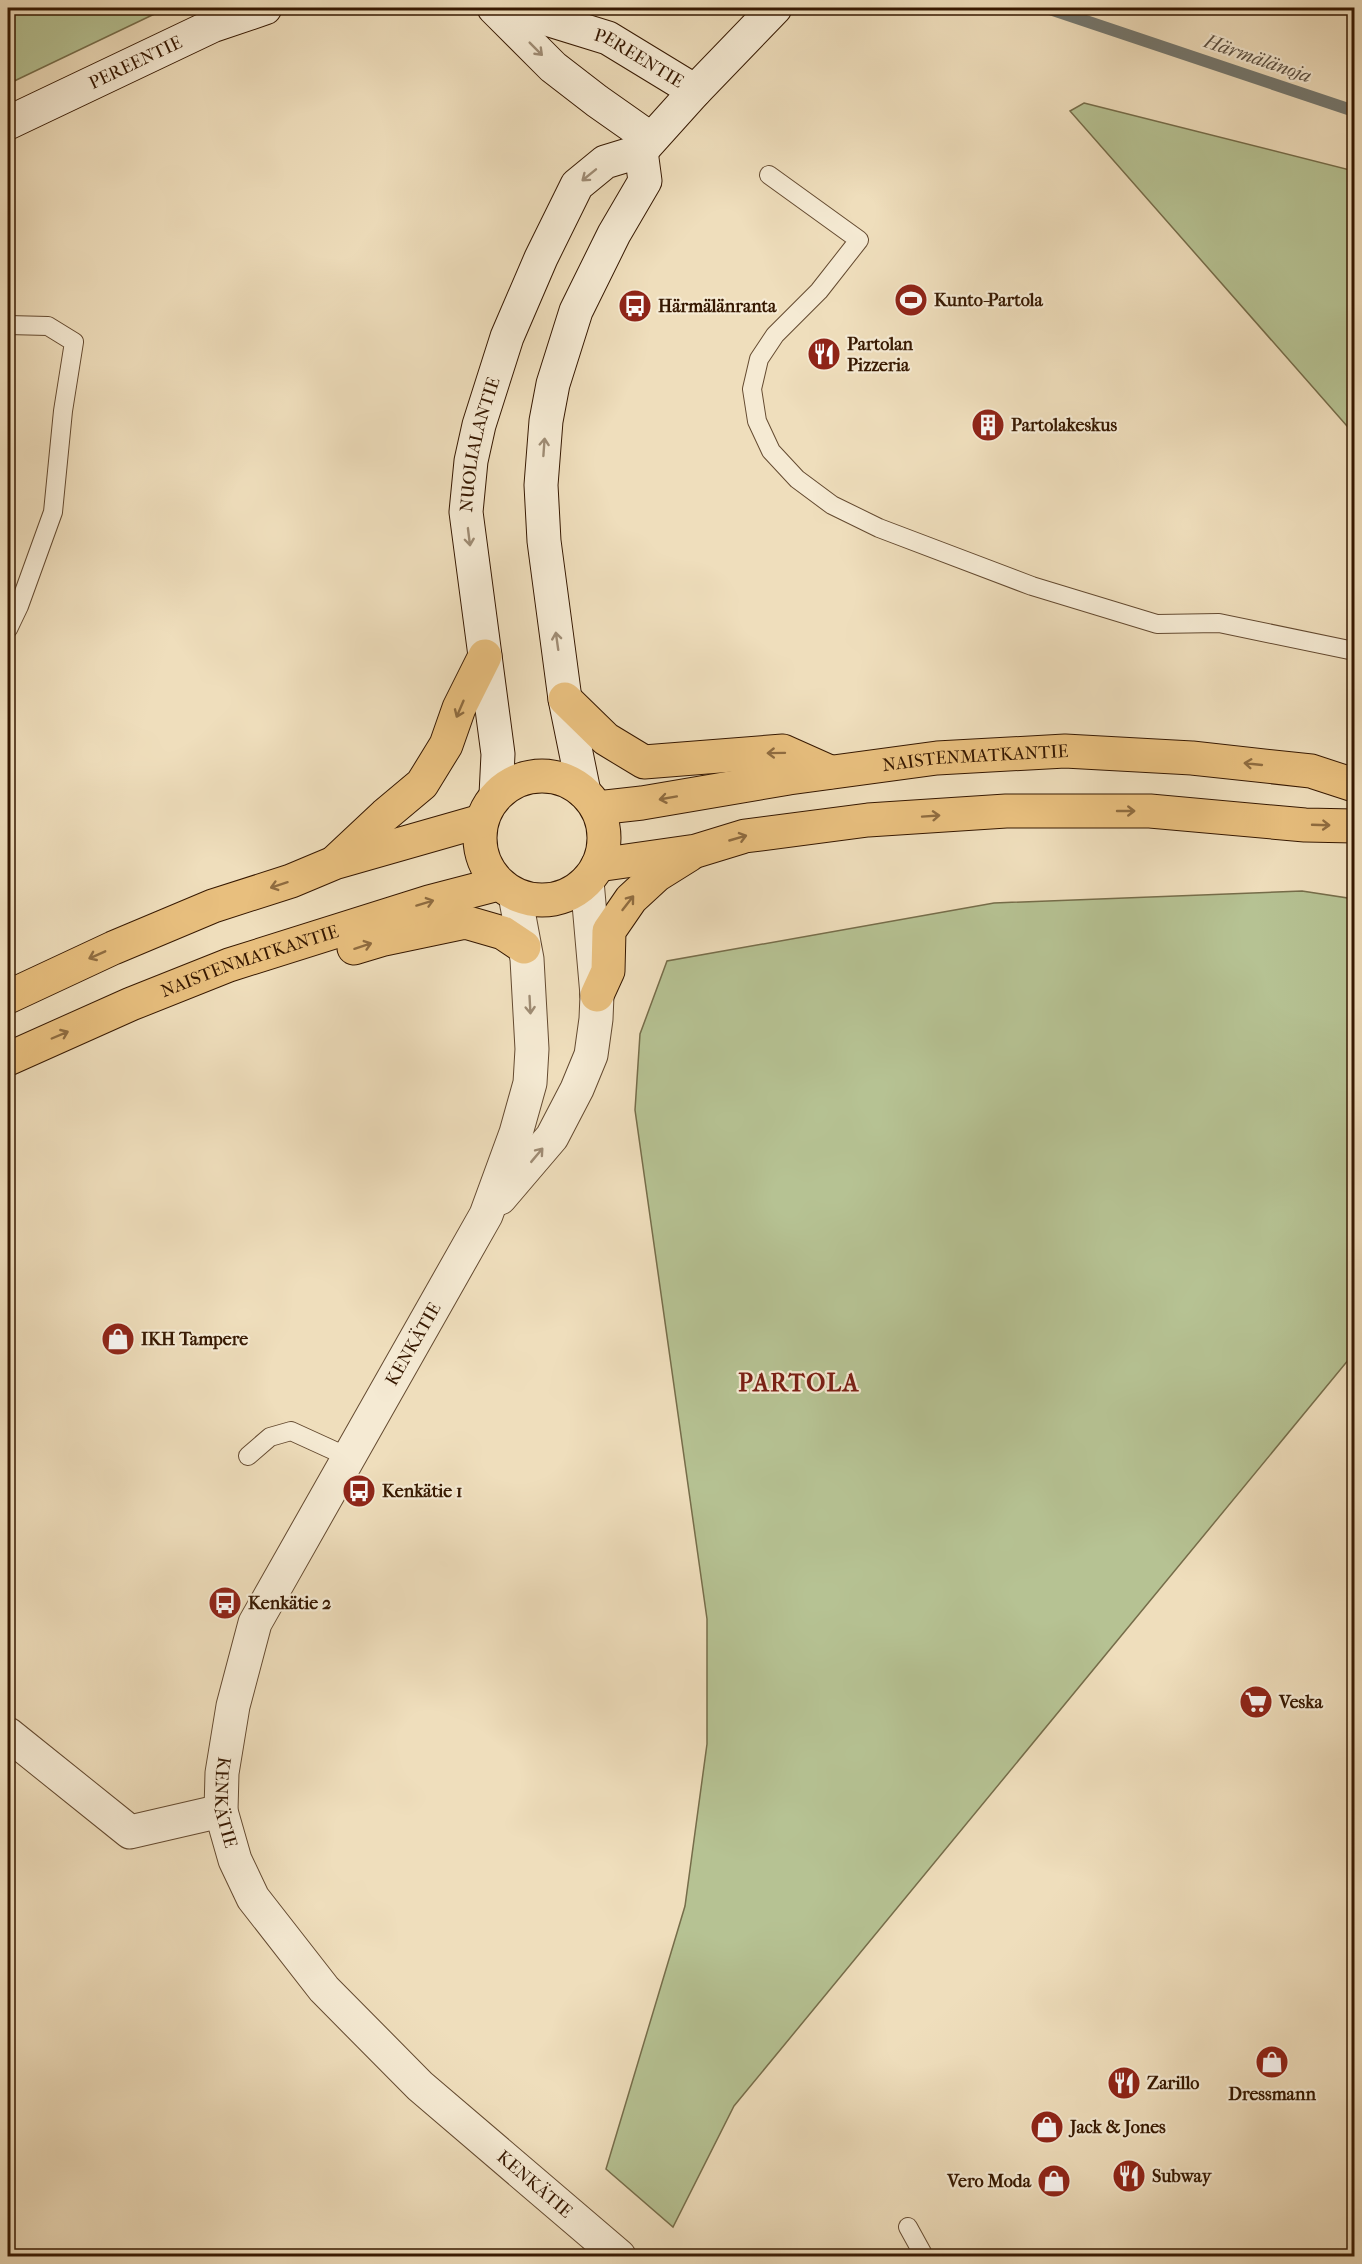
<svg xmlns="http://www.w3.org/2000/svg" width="1362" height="2264" font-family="'IM FELL French Canon',serif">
  <rect width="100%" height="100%" fill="#efdebc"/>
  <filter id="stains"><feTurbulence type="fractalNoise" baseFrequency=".00333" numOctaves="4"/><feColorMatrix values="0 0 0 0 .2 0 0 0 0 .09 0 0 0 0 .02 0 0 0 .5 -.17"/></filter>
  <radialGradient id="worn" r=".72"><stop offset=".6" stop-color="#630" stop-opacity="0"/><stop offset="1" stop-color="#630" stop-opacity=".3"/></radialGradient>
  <path fill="#b6c293" stroke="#766d4a" stroke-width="1.5" d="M8 8H167L8 84Z
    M1084 103 1354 171V434L1070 111Z
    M1302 891 1354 899V1353L734 2106 673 2227 606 2169 685 1906 707 1744V1619L635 1110 640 1034 667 961 994 903Z"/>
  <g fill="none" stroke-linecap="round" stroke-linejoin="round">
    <path stroke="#757971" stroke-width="12" d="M1047 8 1354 111"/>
    <g stroke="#644a30" stroke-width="20">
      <path id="lane" d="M769 175 859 240 819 291 775 335 759 359 752 389 757 421 771 451 797 479 832 505 879 528 1032 586 1157 624 1219 623 1354 651
        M8 325 48 326 74 342 63 411 53 512 19 606 8 629
        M248 1456 270 1437 291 1431 348 1457
        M908 2227 924 2256"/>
    </g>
    <g stroke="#644a30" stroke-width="35">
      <g id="street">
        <path id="s1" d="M515 895 527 959 532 1049 530 1083 516 1133 486 1215 255 1623 233 1706 222 1773 221 1811 235 1860 253 1898 324 1989 420 2086 619 2256"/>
        <path d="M500 1198 552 1137 577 1089 591 1055 596 1019 597 995 587 881"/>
        <path d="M8 1734 130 1832 221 1811"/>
      </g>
    </g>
    <g stroke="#361801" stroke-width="35">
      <g id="secondary">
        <path d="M494 8 553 67 597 101 651 139"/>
        <path id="s2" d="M511 8 608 38 695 91"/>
        <path id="s3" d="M8 123 212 26 265 8"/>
        <path d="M584 792 565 699 544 541 541 485 546 421 553 384 576 311 614 234 645 181 641 151"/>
        <path id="s4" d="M496 795 498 754 466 512 471 461 479 425 507 337 541 258 577 185 605 162 641 151 695 91 775 8"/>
      </g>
    </g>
    <g stroke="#361801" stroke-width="35">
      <g id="primary">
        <path d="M565 699 606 739 644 762 783 751 830 772"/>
        <circle cx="542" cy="838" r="62"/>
        <path id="s5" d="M597 808 642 803 789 778 937 758 1065 751 1192 758 1311 771 1354 785"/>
        <path d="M337 860 385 815 422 784 446 745 459 708 485 656"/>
        <path d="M598 865 696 851 745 836 868 820 1006 811H1150L1305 825 1354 826"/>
        <path d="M354 948 384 939 465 922 503 933 524 947"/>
        <path d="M597 995 608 971 609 931 631 899 657 875 689 855"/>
        <path d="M8 997 113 948 213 906 291 881 334 863 481 821"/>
        <path id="s6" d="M8 1059 131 1004 229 965 429 902 498 884"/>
      </g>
    </g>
    <use href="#lane" stroke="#f5ead3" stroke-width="18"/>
    <use href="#street" stroke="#f5ead3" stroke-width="33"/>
    <use href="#secondary" stroke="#f5ead3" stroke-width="33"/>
    <use href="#primary" stroke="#e8bf7e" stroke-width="33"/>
  </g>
  <defs><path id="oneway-shaft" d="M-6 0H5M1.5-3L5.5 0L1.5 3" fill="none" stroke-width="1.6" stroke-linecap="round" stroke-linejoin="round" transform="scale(1.5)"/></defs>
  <g stroke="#9f8c74">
    <use href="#oneway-shaft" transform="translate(536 49) rotate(45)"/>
    <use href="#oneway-shaft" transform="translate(589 175) rotate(141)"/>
    <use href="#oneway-shaft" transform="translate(544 447) rotate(-86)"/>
    <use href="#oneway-shaft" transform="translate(469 537) rotate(83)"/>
    <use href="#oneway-shaft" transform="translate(557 641) rotate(-98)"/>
    <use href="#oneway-shaft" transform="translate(530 1005) rotate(87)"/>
    <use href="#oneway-shaft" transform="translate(537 1155) rotate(-50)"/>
  </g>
  <g stroke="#8f6c40">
    <use href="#oneway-shaft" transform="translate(460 709) rotate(113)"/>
    <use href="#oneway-shaft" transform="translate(776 753) rotate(179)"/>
    <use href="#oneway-shaft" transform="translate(1253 764) rotate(-174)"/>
    <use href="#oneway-shaft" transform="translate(668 798) rotate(170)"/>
    <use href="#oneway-shaft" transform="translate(1126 811)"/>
    <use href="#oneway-shaft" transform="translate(931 816) rotate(-4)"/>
    <use href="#oneway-shaft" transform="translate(1321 825) rotate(2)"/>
    <use href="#oneway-shaft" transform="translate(738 838) rotate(-16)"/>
    <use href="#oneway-shaft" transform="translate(279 885) rotate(162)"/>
    <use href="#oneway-shaft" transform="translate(425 903) rotate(-17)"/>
    <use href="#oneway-shaft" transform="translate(628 903) rotate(-52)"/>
    <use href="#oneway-shaft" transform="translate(363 946) rotate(-18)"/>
    <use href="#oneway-shaft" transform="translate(97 955) rotate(156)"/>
    <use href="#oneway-shaft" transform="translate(60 1035) rotate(-23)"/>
  </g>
  <defs>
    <g id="stadium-disc" transform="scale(1.725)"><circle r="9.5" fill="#8f2418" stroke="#f5ead3"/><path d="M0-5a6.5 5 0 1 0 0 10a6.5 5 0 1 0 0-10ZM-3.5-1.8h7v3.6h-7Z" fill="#fff"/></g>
    <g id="bus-disc" transform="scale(1.725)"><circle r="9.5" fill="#8f2418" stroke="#f5ead3"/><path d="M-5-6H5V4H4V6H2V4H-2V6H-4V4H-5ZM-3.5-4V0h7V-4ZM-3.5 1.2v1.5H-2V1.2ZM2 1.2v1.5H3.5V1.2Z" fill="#fff"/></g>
    <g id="restaurant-disc" transform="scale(1.725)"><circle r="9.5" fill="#8f2418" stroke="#f5ead3"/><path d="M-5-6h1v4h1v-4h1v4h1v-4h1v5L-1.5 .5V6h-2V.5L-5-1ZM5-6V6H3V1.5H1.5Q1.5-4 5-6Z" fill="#fff"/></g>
    <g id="building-disc" transform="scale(1.725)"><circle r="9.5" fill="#8f2418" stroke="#f5ead3"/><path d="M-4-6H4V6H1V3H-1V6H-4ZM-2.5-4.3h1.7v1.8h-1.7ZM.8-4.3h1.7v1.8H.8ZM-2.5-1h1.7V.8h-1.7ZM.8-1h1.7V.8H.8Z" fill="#fff"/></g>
    <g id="shop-disc" transform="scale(1.725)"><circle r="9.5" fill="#8f2418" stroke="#f5ead3"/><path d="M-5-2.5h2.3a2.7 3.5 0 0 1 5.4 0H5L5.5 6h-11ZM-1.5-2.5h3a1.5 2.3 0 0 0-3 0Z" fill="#fff"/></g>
    <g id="supermarket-disc" transform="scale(1.725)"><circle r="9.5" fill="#8f2418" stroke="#f5ead3"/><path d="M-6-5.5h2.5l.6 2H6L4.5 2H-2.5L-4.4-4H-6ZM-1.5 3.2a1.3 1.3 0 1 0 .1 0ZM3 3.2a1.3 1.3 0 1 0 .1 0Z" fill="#fff"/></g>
  </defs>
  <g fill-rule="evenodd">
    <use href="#stadium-disc" x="911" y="300"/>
    <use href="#bus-disc" x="635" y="306"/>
    <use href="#restaurant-disc" x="824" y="354"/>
    <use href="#building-disc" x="988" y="425"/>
    <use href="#shop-disc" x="118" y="1339"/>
    <use href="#bus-disc" x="359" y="1491"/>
    <use href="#bus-disc" x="225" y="1603"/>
    <use href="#supermarket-disc" x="1256" y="1702"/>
    <use href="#shop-disc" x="1272" y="2062"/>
    <use href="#restaurant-disc" x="1124" y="2083"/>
    <use href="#shop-disc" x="1047" y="2127"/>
    <use href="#restaurant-disc" x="1129" y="2176"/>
    <use href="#shop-disc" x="1054" y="2181"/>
  </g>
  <g text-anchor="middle" stroke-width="4.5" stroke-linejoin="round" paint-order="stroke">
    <g font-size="18" fill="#361801" stroke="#f5ead3">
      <text dy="6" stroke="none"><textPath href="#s2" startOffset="138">PEREENTIE</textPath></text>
      <text dy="6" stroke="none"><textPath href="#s3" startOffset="141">PEREENTIE</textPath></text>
      <text dy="6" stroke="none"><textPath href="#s4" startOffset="354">NUOLIALANTIE</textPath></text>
      <text dy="6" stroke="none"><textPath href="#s5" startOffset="382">NAISTENMATKANTIE</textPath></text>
      <text dy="6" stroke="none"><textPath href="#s6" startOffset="261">NAISTENMATKANTIE</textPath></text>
      <text transform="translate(413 1344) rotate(-60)" y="6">KENKÄTIE</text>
      <text dy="6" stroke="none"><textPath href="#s1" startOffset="981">KENKÄTIE</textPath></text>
      <text dy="6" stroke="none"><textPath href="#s1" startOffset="1485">KENKÄTIE</textPath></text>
    </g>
    <g font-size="18" font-weight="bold" fill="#361801" stroke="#f5ead3" text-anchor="start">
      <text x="934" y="306">Kunto-Partola</text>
      <text x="658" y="312">Härmälänranta</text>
      <text x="847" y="350">Partolan<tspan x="847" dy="21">Pizzeria</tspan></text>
      <text x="1011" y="431">Partolakeskus</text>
      <text x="141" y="1345">IKH Tampere</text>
      <text x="382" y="1497">Kenkätie 1</text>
      <text x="248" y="1609">Kenkätie 2</text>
      <text x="1279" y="1708">Veska</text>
      <text x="1147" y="2089">Zarillo</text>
      <text x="1272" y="2100" text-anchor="middle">Dressmann</text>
      <text x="1070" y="2133">Jack &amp; Jones</text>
      <text x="1152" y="2182">Subway</text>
      <text x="1031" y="2187" text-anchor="end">Vero Moda</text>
    </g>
    <g font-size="20" font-style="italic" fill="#5b5042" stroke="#f5ead3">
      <text transform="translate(1258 58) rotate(19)" y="7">Härmälänoja</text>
    </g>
    <g font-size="24" font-weight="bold" letter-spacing="1.5" fill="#7a1f14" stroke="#f5ead3">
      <text x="799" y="1391">PARTOLA</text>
    </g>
  </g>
  <rect width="1362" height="2264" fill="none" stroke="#efdebc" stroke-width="30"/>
  <rect x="9" y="9" width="1344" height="2246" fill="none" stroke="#361801" stroke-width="3"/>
  <rect x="15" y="15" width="1332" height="2234" fill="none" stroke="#361801" stroke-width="1.5"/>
  <rect width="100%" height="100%" filter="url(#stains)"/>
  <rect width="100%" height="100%" fill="url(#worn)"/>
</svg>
